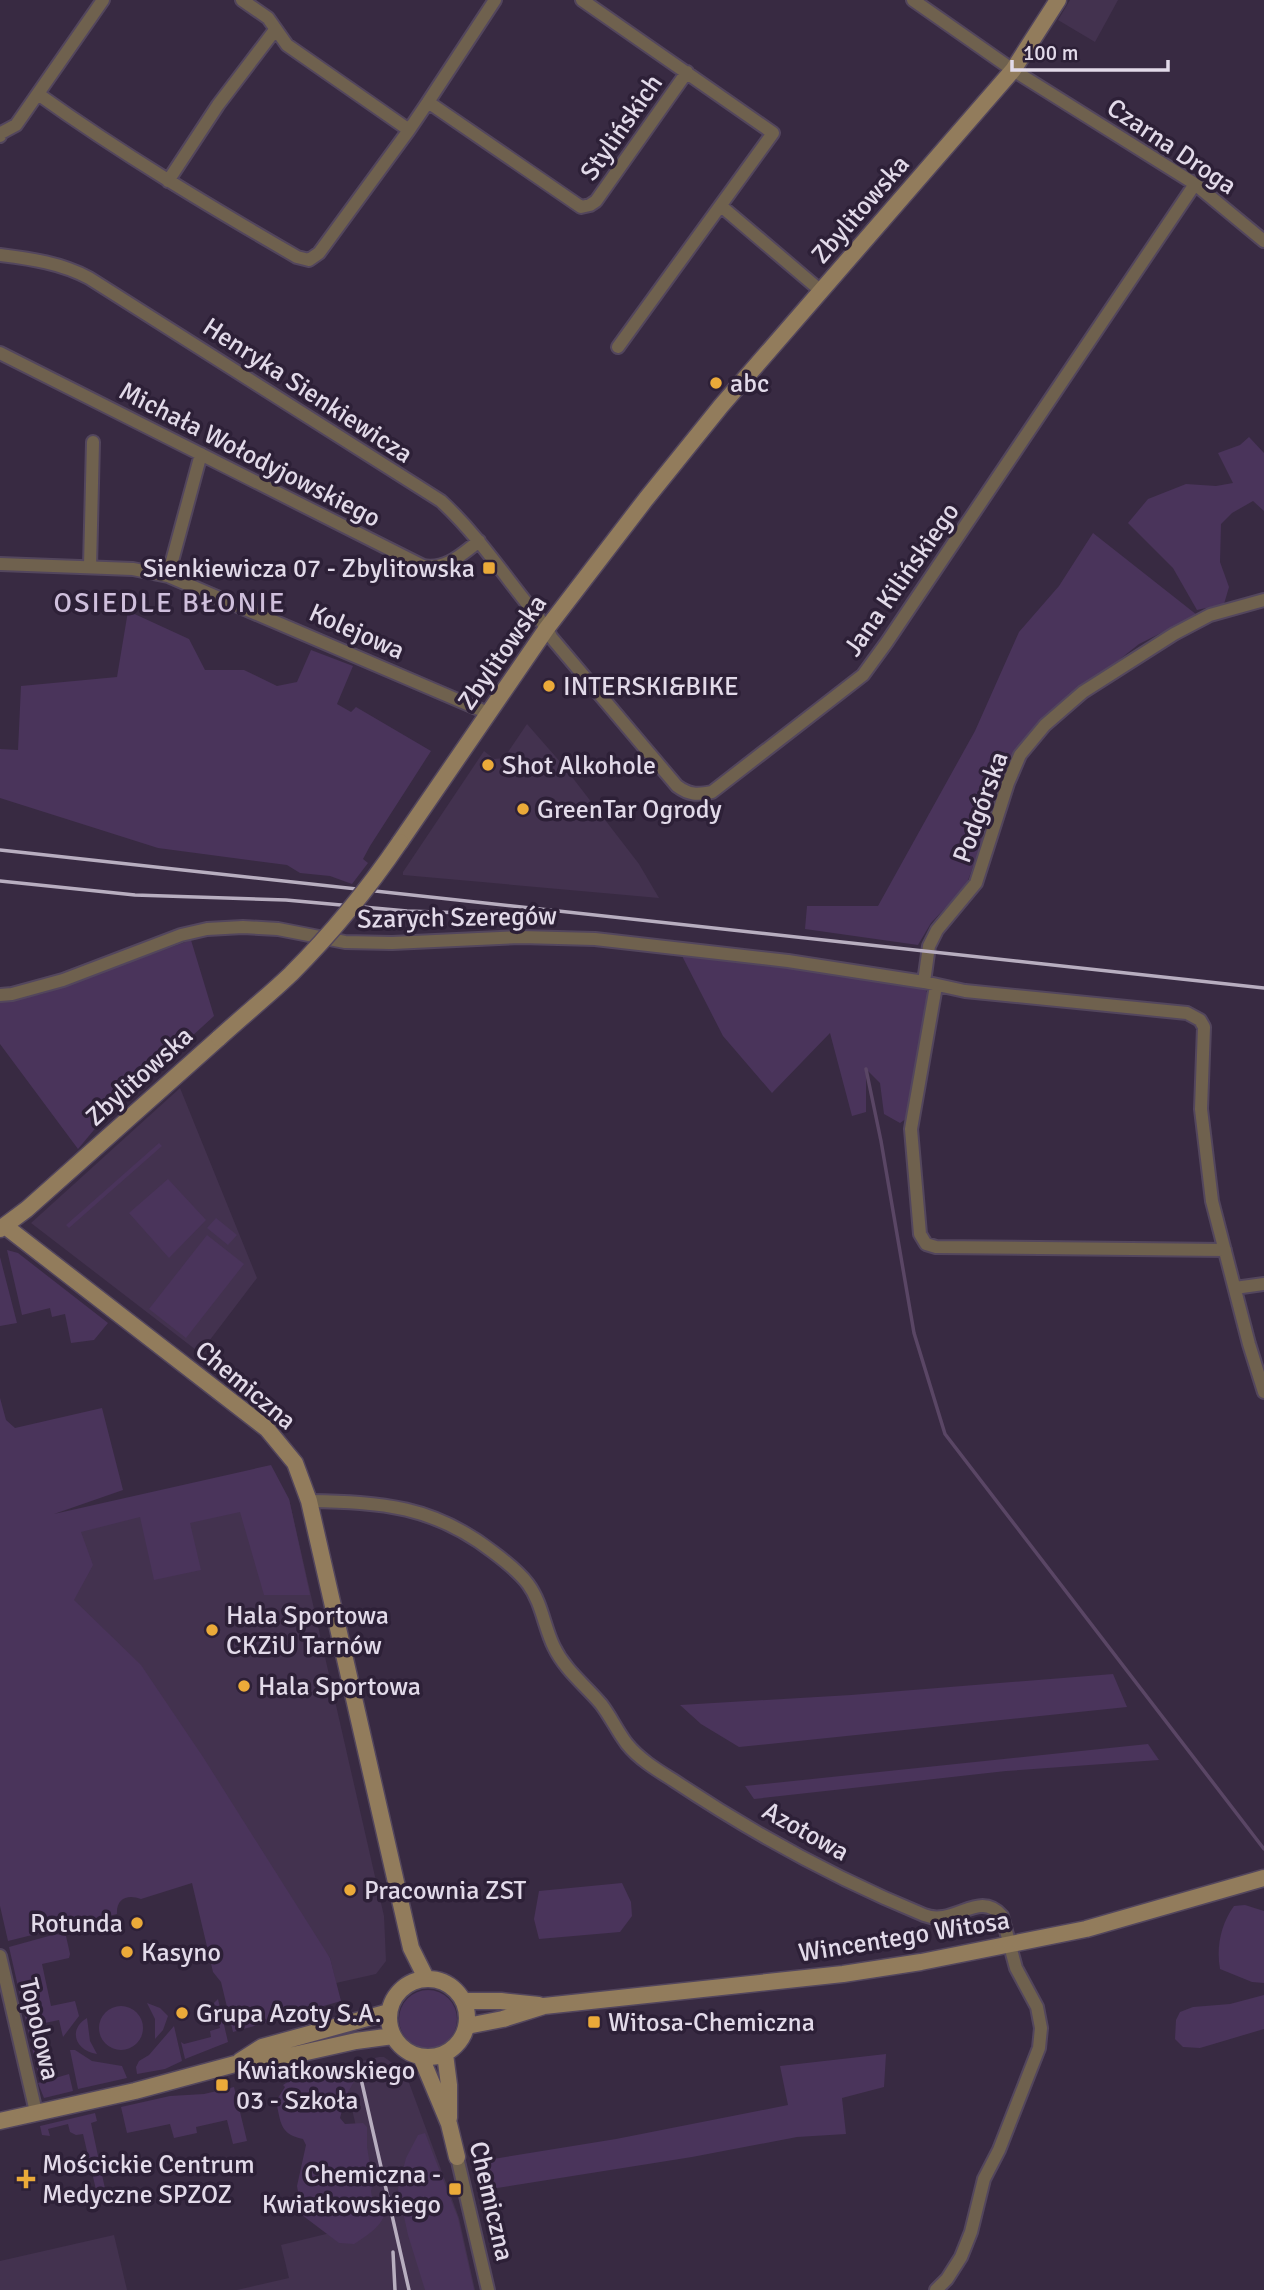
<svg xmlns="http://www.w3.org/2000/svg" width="1264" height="2290" font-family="Signika,sans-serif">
  <rect width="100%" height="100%" fill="#382a42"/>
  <path fill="#43324f" d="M1070 0H1118L1095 42 1058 20Z
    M527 724 562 764 639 864 659 898 403 875V872L484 751 494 759 504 758Z
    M180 1088 257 1278 200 1353 31 1223Z
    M289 1499 384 1916 386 1961 376 1974 336 1983 330 1958 46 1574 34 1519Z
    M379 2057H384L405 2072 459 2218 475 2290H237L289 2278 281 2245 359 2226 367 2174 342 2066Z
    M114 2235 127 2290H0V2261Z"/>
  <path fill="#4a345b" d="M1249 437 1264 453V511L1253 501 1232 513 1221 524 1220 562 1229 587 1224 604 1197 610 1173 568 1128 523 1148 499 1186 484 1216 486 1233 483 1218 453 1240 445Z
    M1093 533 1197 615 1139 644 1089 684 1012 758 966 886 931 923 918 945 805 929 807 906H878L975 731 1019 632 1059 586Z
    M128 611 189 639 205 670H244L277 686 297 682 311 650 353 666 337 704 351 712 356 707 431 751 370 846 363 859 368 863 352 884 330 876 300 873 287 865 158 848 0 798V749L18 750 21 686 117 677Z
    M191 940 214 1016 108 1113 78 1149 0 1044V1002L42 994Z
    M679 950 797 965 925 989 931 999 910 1116 900 1123 884 1114 880 1083 866 1069V1112L852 1116 830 1033 772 1093 723 1036Z
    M159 1143 162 1146 69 1228 66 1225Z
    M168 1179 206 1220 169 1258 129 1213Z
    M216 1218 237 1235 228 1245 207 1228Z
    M207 1235 244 1264 186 1338 149 1309Z
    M7 1250 18 1253 108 1323 94 1340 71 1343 65 1314 52 1317 50 1308 22 1315Z
    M0 1257 17 1323 0 1326Z
    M0 1398 6 1420 15 1428 102 1408 123 1490 54 1514 271 1465 289 1499 310 1595H264L240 1512 190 1523 201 1570 154 1580 140 1517 81 1532 93 1565 74 1600 141 1665 203 1757 330 1958 341 2001 233 2032 221 1982 213 1972 192 1883 141 1899C128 1894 116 1898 117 1914L8 1941 0 1906Z
    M1113 1674 1127 1707 739 1747 701 1724 680 1705 851 1695Z
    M1148 1744 1159 1760 1006 1771 754 1799 745 1786Z
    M622 1883 631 1902 632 1916 620 1932 539 1939 534 1919 539 1891Z
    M1245 1905 1264 1911V1983L1252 1982 1220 1969C1216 1947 1221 1924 1234 1906Z
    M56 1934 66 1936 70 1954 69 1958 42 1964 51 2006 75 2001 79 2016 63 2037 59 2020 40 2024 50 2070 38 2074 9 1947Z
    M399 2019a29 29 0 1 1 58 0a29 29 0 1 1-58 0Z
    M1264 1995V2029L1200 2048 1183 2047 1175 2039 1176 2020 1180 2012 1193 2007 1230 2004Z
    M218 1999 228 2042 185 2059 181 2042 184 2044 211 2037 210 2031 220 2028 214 2003Z
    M147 2003 160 2008 168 2016 163 2030 155 2039V2019Z
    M99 2028a22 22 0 1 1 44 0a22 22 0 1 1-44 0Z
    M87 2018 90 2041 97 2054C76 2051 67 2030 87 2018Z
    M174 2026 182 2061 165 2069 137 2074 136 2067 139 2061 149 2055Z
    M70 2050H75L92 2061 122 2066 127 2078 78 2089Z
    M886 2054 884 2087 842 2098 846 2134 797 2137 692 2157 484 2190 475 2162 616 2139 788 2105 780 2066Z
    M355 2063 358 2074 346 2096 340 2118 345 2124 363 2123 367 2127V2147L373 2183 371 2191 373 2204 385 2210C385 2225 365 2237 354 2244L339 2243 302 2215 297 2186 306 2145 303 2139C279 2134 281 2122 276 2101L285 2087 283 2085 297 2076Z
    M69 2074 73 2091 44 2098 38 2083Z
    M234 2087 247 2141 233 2144 227 2120 196 2127 197 2133 174 2138 170 2124 127 2133 121 2107 170 2096 204 2094Z
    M95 2113 97 2121 91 2123 107 2198 89 2202 88 2197 97 2194 83 2134 76 2135 70 2132 68 2124 48 2129 50 2136 42 2135 40 2126Z
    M425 2133 458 2218 474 2290H425L408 2235 398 2189 406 2158 418 2135Z"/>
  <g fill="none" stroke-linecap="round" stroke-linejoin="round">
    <path stroke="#5a4665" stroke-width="3.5" d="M866 1069 881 1141 914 1333 945 1434 1264 1849"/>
    <g stroke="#53465d" stroke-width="16">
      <path id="street" d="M242 0 268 18 287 45 409 130 428 102 581 207 590 205 596 201 687 72
        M582 0 773 133 618 347
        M913 0 1013 70 1195 184 1264 241
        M38 94C122 154 209 206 297 257L309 260 319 253 409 130
        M428 102 495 0
        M0 136 1 133 16 125 23 115 103 0
        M168 181 218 105 275 30
        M721 206 821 291
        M0 255C32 259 61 263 89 278L441 501C482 539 511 586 547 628L551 637 677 786C689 795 697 795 712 792L863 675 887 642 1195 184
        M0 353 423 566C446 570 461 555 479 541
        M0 564 133 569 168 576 488 713
        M90 567 93 442
        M168 576 201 454
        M924 982 929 946 937 930 976 883 1008 783 1020 755 1045 725 1083 692 1174 634 1210 615 1264 600
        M936 986 911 1129 920 1234 926 1244 936 1247 1225 1250
        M0 995 12 994 63 980 181 935 207 929 243 927 278 929 345 942 392 943 521 937 595 939 788 961 924 982 965 991 1187 1013 1200 1020 1204 1027 1201 1109 1212 1201 1249 1344 1264 1392
        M1235 1288 1264 1284
        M309 1501C382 1502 434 1506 493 1552 505 1561 519 1572 528 1584 542 1603 544 1627 554 1647 565 1670 585 1685 601 1704 611 1717 617 1731 627 1744 639 1759 657 1770 673 1780 751 1832 836 1879 924 1915 954 1927 979 1889 1002 1916L1016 1968 1037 2007 1041 2028 1039 2048 999 2150 984 2179 971 2232 961 2257 947 2279 936 2290
        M0 1956 36 2112
        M457 2157 488 2290"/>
    </g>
    <g stroke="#53465d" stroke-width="19">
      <path id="secondary" d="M400 842 547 628 646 499 721 406 1013 70 1058 0
        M5 1226 267 1429 295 1463 309 1501 411 1948 426 1978
        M0 1229 27 1209 219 1038
        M389 2018a39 39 0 1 1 78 0a39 39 0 1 1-78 0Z
        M464 2001H501L539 2005
        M467 2026 503 2019 544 2006 843 1974 921 1962 1086 1929 1264 1878
        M445 2054 449 2085V2118
        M421 2057 449 2124 457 2157
        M240 2061 262 2047 389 2012
        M0 2121 135 2091 235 2064 271 2060 356 2041 393 2036"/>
    </g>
    <use href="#street" stroke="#6f614e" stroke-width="12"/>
    <use href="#secondary" stroke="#927c5c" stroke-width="16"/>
    <path stroke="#b8aec0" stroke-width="3.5" d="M0 850 1264 988
      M0 881 135 895 286 900 407 911 494 914
      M359 2070 409 2290
      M393 2252 395 2290"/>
    <g stroke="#53465d" stroke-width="19" stroke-linecap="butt">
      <path id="secondary-bridge" d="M219 1038C243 1016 268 996 291 974 332 933 368 889 400 842"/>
    </g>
    <use href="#secondary-bridge" stroke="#927c5c" stroke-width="16"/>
  </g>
  <g fill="#ebaa39" stroke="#2d2037" stroke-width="2.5">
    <circle cx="716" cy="383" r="7"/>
    <rect x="482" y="561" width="14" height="14" rx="3.5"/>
    <circle cx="549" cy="686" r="7"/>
    <circle cx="488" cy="765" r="7"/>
    <circle cx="523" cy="809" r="7"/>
    <circle cx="212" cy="1630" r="7"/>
    <circle cx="244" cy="1686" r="7"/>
    <circle cx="350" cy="1890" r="7"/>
    <circle cx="137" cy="1923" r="7"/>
    <circle cx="127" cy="1952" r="7"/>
    <circle cx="182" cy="2013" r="7"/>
    <rect x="587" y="2015" width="14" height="14" rx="3.5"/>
    <rect x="215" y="2078" width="14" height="14" rx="3.5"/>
    <path d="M22.5 2168.5h7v7h7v7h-7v7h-7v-7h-7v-7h7z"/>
    <rect x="448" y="2182" width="14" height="14" rx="3.5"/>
  </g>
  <g text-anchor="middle" stroke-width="7" stroke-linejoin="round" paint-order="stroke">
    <g font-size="26" fill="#e2dae9" stroke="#2d2037">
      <text transform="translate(621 127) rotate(-55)" y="9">Stylińskich</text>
      <text transform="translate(1172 146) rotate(34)" y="9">Czarna Droga</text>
      <text transform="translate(860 209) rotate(-49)" y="9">Zbylitowska</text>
      <text transform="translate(308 390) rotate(33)" y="9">Henryka Sienkiewicza</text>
      <text transform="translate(250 454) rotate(27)" y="9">Michała Wołodyjowskiego</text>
      <text transform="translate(901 579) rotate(-55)" y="9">Jana Kilińskiego</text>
      <text transform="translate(357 631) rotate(24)" y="9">Kolejowa</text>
      <text transform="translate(502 652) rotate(-55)" y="9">Zbylitowska</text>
      <text transform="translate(980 807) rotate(-70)" y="9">Podgórska</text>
      <text transform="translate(457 917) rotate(-1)" y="9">Szarych Szeregów</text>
      <text transform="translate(139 1076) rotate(-42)" y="9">Zbylitowska</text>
      <text transform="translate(246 1385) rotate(40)" y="9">Chemiczna</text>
      <text transform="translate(806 1831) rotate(29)" y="9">Azotowa</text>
      <text transform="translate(904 1936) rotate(-9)" y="9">Wincentego Witosa</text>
      <text transform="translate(40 2029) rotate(77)" y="9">Topolowa</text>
      <text transform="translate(492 2201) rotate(77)" y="9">Chemiczna</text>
    </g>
    <g font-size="26" fill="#e2dae9" stroke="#2d2037" text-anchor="start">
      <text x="730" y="392">abc</text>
      <text x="475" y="577" text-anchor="end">Sienkiewicza 07 - Zbylitowska</text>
      <text x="563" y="695">INTERSKI&amp;BIKE</text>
      <text x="502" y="774">Shot Alkohole</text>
      <text x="537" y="818">GreenTar Ogrody</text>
      <text x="226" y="1624">Hala Sportowa<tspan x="226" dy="30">CKZiU Tarnów</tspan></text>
      <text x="258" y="1695">Hala Sportowa</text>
      <text x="364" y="1899">Pracownia ZST</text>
      <text x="123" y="1932" text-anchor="end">Rotunda</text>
      <text x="141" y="1961">Kasyno</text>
      <text x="196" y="2022">Grupa Azoty S.A.</text>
      <text x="608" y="2031">Witosa-Chemiczna</text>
      <text x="236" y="2079">Kwiatkowskiego<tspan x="236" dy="30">03 - Szkoła</tspan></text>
      <text x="42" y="2173">Mościckie Centrum<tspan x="42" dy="30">Medyczne SPZOZ</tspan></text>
      <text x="441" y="2183" text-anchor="end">Chemiczna -<tspan x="441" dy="30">Kwiatkowskiego</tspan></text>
    </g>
    <g font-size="28" letter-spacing="2" fill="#cfbfdc" stroke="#2d2037">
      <text x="170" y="612">OSIEDLE BŁONIE</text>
    </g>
  </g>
  <path d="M1012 60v10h156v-10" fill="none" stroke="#e2dae9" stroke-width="3.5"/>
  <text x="1023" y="60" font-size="21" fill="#e2dae9" stroke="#2d2037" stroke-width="5" paint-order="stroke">100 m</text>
</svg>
